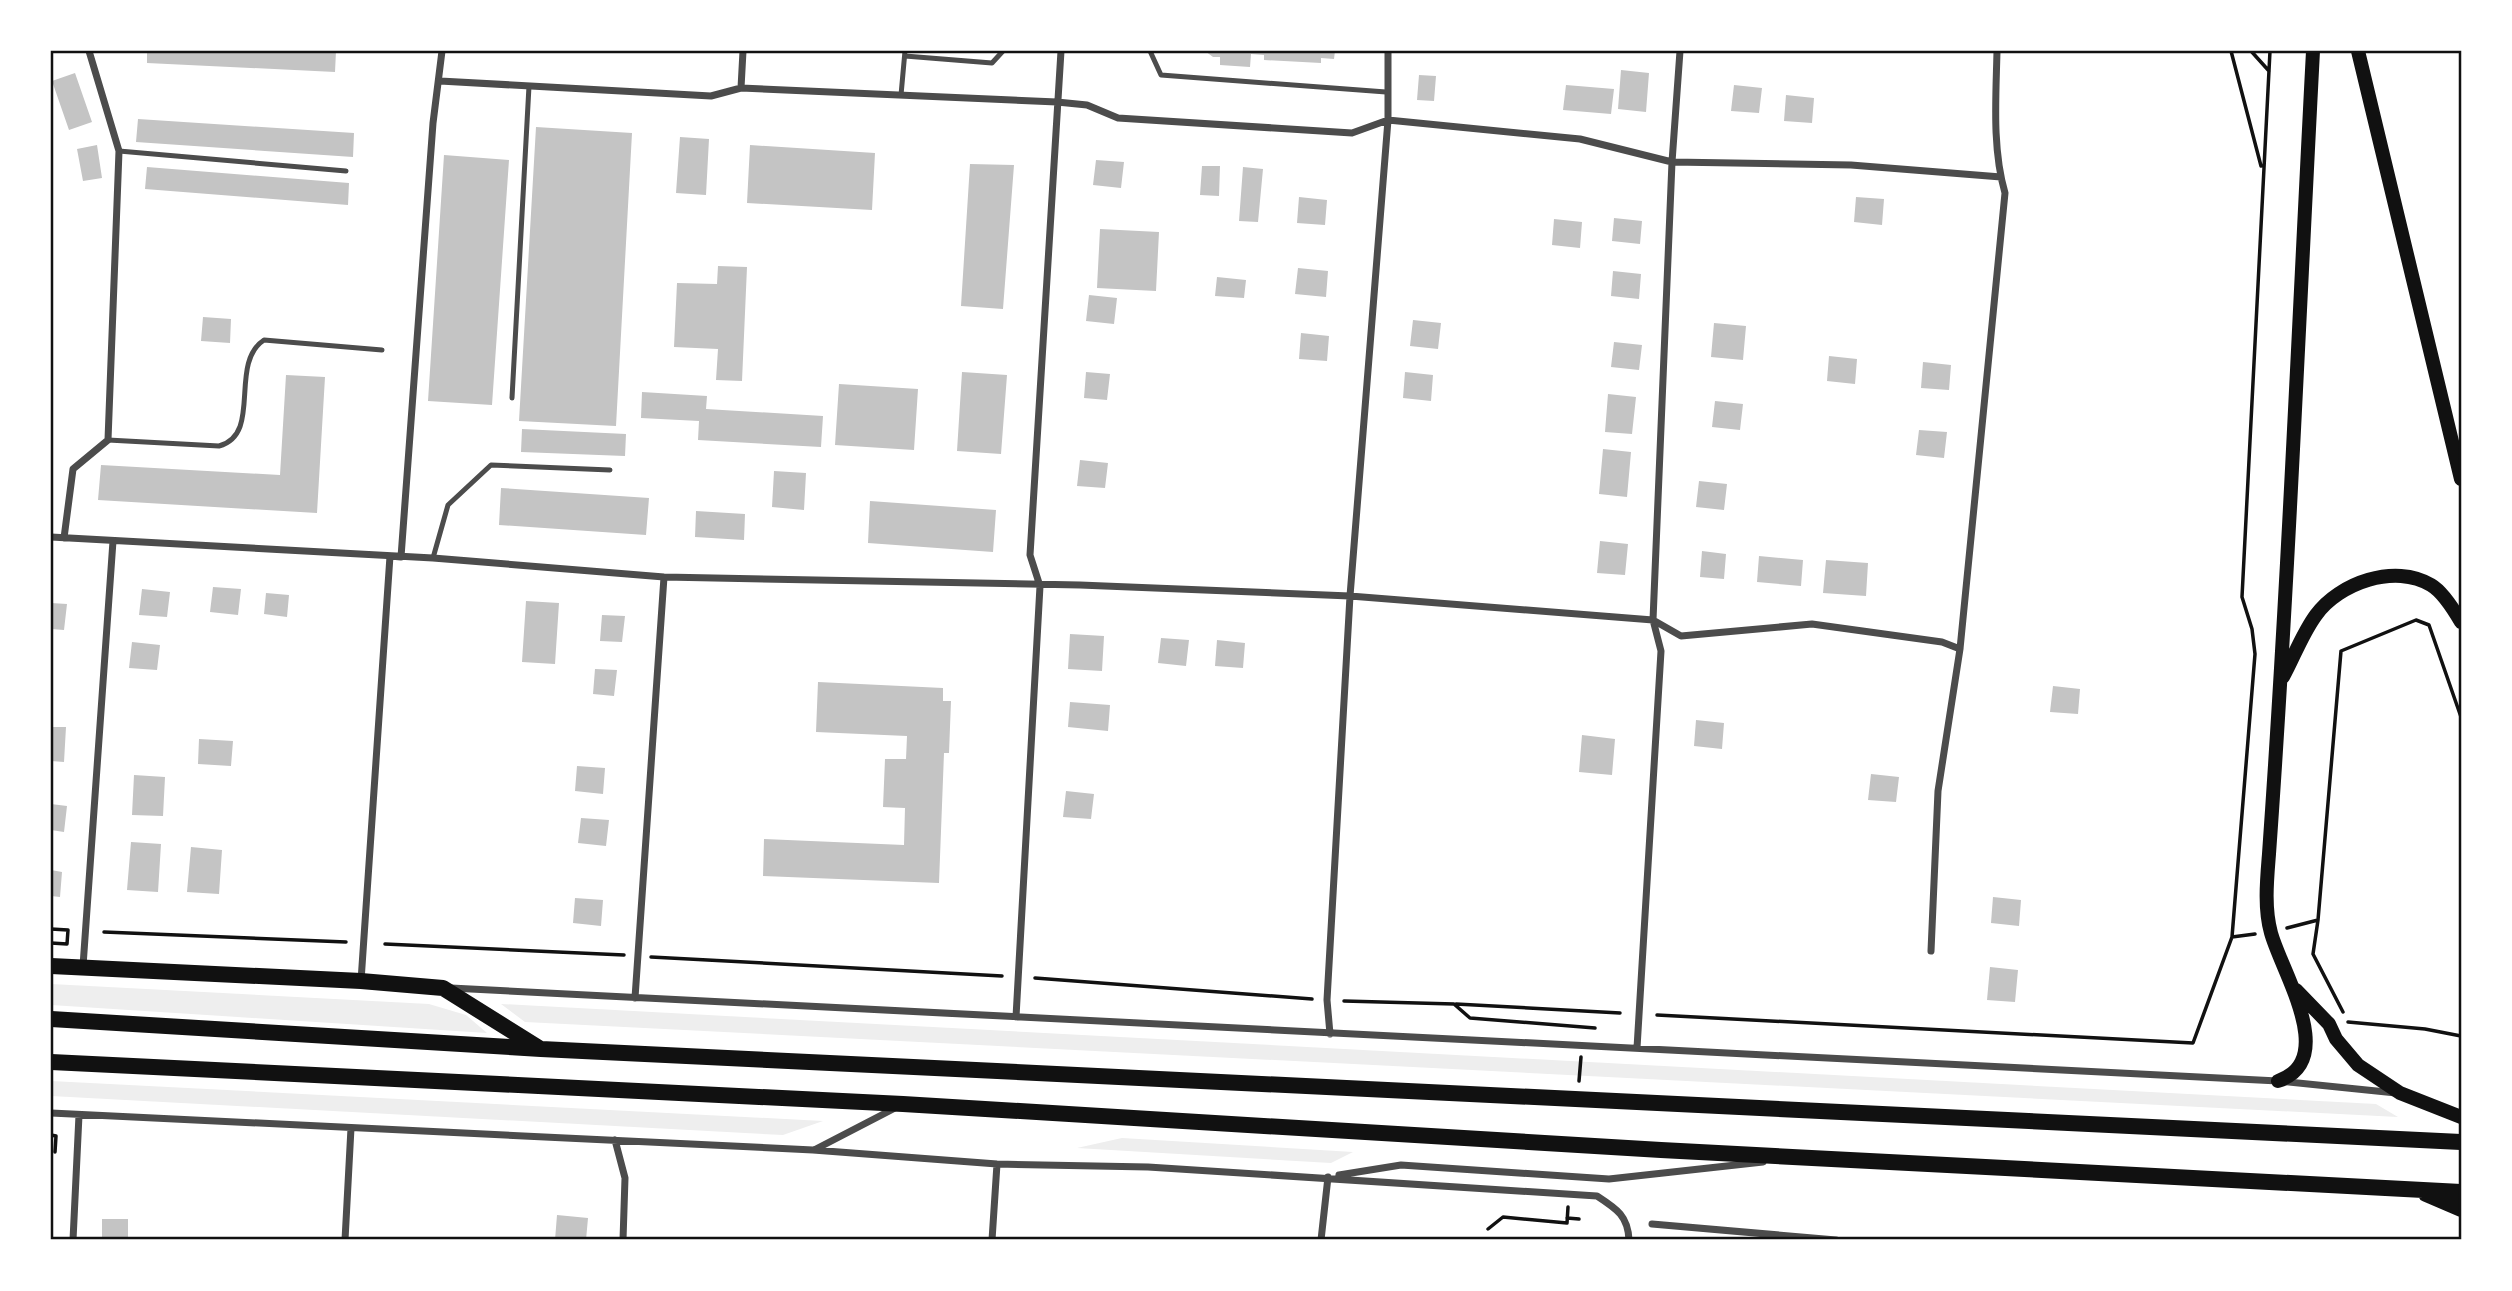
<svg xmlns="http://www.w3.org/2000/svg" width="2512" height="1291" font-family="'Source Sans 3',sans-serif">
  <rect width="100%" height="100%" fill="#fff"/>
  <path fill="#eee" d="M51 984 429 1004 466 1015 487 1033 51 1005Z
    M501 1004 2376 1104 2398 1117 525 1022Z
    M51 1081 823 1121 783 1135 51 1096Z
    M1122 1138 1353 1152 1331 1163 1077 1148Z"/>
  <path fill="#c4c4c4" d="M147 51H336L335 72 147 63Z
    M1205 51H1335L1334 59 1321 58V63L1264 60V55L1251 54 1250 67 1220 65V57H1213Z
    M1621 70 1649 73 1646 112 1618 109Z
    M75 73 92 122 69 130 52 81Z
    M1419 75 1436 76 1434 101 1417 100Z
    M1566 85 1614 89 1611 114 1563 110Z
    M1734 85 1762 88 1759 113 1731 111Z
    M1786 95 1814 98 1812 123 1784 121Z
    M138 119 354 133 353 157 136 142Z
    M536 127 632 133 616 426 519 421Z
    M680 137 709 139 706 195 676 193Z
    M97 145 102 178 83 181 77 149Z
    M750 145 875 153 872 210 747 203Z
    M444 155 509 160 492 405 428 401Z
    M1096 160 1124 162 1121 188 1093 185Z
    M970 164 1014 165 1003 309 961 306Z
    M1202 166H1220L1219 196 1200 195Z
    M147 167 349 183 348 205 145 189Z
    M1243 167 1263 169 1258 222 1239 221Z
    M1299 197 1327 200 1325 225 1297 223Z
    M1856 197 1884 199 1882 225 1854 222Z
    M1614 218 1642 221 1640 244 1612 241Z
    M1554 219 1582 222 1580 248 1552 245Z
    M1100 229 1159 232 1156 291 1097 288Z
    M718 266 747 267 742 381 716 380 718 349 674 347 677 283 717 284Z
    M1298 268 1328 271 1326 297 1295 294Z
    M1613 271 1641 274 1639 299 1611 296Z
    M1217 277 1246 280 1244 298 1215 296Z
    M1089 295 1117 298 1114 324 1086 321Z
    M203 317 231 319 230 343 201 341Z
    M1413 320 1441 323 1438 349 1410 346Z
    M1714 323 1746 326 1743 360 1711 357Z
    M1301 333 1329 336 1327 361 1299 359Z
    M1614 342 1642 345 1639 370 1611 367Z
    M1829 356 1857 359 1855 384 1827 381Z
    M1923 362 1951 365 1949 390 1921 388Z
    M962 372 1007 375 1001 454 957 451Z
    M1086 372 1110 374 1107 400 1084 398Z
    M1405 372 1433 375 1431 401 1403 398Z
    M286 375 325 377 317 513 98 500 101 465 280 475Z
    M839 384 918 389 914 450 835 445Z
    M642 392 707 396 706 409 823 416 821 447 698 440 699 421 641 418Z
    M1608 394 1636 397 1632 434 1605 432Z
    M1715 401 1743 404 1740 430 1712 427Z
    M522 429 626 434 625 456 521 452Z
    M1919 430 1947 432 1944 458 1916 455Z
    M1603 449 1631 452 1627 497 1599 494Z
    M1080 460 1108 463 1105 488 1077 486Z
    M774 471 806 473 804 510 772 507Z
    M1699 481 1727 484 1724 510 1696 507Z
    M501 488 649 498 646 535 499 525Z
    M870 501 996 510 993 552 868 543Z
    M696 511 745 514 744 540 695 537Z
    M1600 541 1628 544 1625 575 1597 573Z
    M1702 551 1726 554 1724 579 1700 577Z
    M1759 556 1803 560 1801 586 1757 582Z
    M1826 560 1868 563 1866 596 1823 593Z
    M213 587 241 589 238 615 210 612Z
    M142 589 170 592 167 617 139 615Z
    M266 593 289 595 287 617 264 614Z
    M526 601 559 603 555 664 522 662Z
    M51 603 67 604 64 630 51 629Z
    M602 615 625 616 622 642 600 641Z
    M1070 634 1104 636 1102 671 1068 669Z
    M1161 638 1189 640 1186 666 1158 663Z
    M1217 640 1245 643 1243 668 1215 666Z
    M132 642 160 645 157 670 129 668Z
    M595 669 617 670 614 696 593 694Z
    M818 682 943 688V701H951L949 753H944L939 883 763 876 764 839 904 845 905 808 883 807 885 759H906L907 736 816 732Z
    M2053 686 2080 689 2078 714 2050 712Z
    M1070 702 1110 705 1108 731 1068 727Z
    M1696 720 1724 723 1722 749 1694 746Z
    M51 727H66L64 762 51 761Z
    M1582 735 1615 739 1612 775 1579 772Z
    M199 739 233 741 231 766 198 764Z
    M577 766 605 768 603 794 575 791Z
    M1871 774 1899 777 1896 802 1868 800Z
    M134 775 165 777 163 816 132 815Z
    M1066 791 1094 794 1091 819 1063 817Z
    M51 804 67 806 64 832 51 830Z
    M581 818 609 820 606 846 578 843Z
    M131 842 161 844 158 892 127 890Z
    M191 847 222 850 219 894 187 892Z
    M51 870 62 872 60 897 51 896Z
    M1993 897 2021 900 2019 926 1991 923Z
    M575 898 603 900 601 926 573 923Z
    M1990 967 2018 970 2015 1002 1987 1000Z
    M557 1215 588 1218 586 1240H555Z
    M102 1219H128V1240H102Z"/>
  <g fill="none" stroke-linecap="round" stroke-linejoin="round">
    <path stroke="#111" stroke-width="3.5" d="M2231 51 2261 166
      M2251 51 2269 71
      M2318 920 2341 651 2416 620 2429 625 2461 717
      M2287 928 2318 920 2313 954 2343 1012
      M51 929 68 930 67 944 51 943
      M104 932 346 942
      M2232 937 2255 654 2252 629 2242 597 2270 51
      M385 944 624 955
      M651 957 1002 976
      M1035 978 1312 999
      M1344 1001 1454 1004 1470 1018 1595 1028
      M1456 1004 1620 1013
      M1657 1015 2193 1043 2232 937 2255 934
      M2348 1022 2425 1029 2461 1036
      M1579 1081 1581 1057
      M51 1135 56 1136 55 1152
      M1567 1218 1579 1219
      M1488 1229 1503 1217 1567 1223 1568 1207"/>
    <path stroke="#4c4c4c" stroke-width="5" d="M1150 51 1161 75 1386 92
      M905 56 992 63 1003 51
      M901 95 905 51
      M119 151 346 171
      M512 398 529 86
      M108 440 219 446C263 434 228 364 264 340L382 350
      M433 558 448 505 491 465 610 470"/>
    <path stroke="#4c4c4c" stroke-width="7" d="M440 81 711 96 741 88 1057 102 1087 105 1118 118 1352 133 1388 120 1580 139 1672 162 1851 165 2001 177
      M741 88 743 51
      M51 537 433 558 664 577 1080 585 1350 596 1653 620 1681 636 1812 624 1942 642 1960 649
      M64 538 73 469 108 440 119 151 89 51
      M1931 951 1938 791 1960 649 2005 193C1992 148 1996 97 1997 51
      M83 966 113 541
      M361 981 390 556 401 557 433 123 442 51
      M451 988 2278 1081 2396 1093
      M635 998 664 577
      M1016 1017 1040 586 1030 555 1061 51
      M1330 1034 1327 1000 1350 596 1388 120V51
      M1637 1048 1661 651 1653 620 1672 162 1680 51
      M51 1113 813 1150 997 1164 1148 1167 1597 1196C1617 1209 1628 1216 1629 1240
      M615 1140 625 1178 623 1240
      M814 1150 897 1107
      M1339 1175 1401 1165 1609 1179 1763 1162
      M1652 1224 1836 1240
      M73 1240 79 1115
      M345 1240 351 1128
      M992 1240 997 1164
      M1321 1240 1328 1177"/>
    <path stroke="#111" stroke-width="14" d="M2358 51 2461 479
      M2283 677C2294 657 2302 634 2316 615 2339 583 2395 563 2431 585 2443 592 2454 610 2461 622
      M2296 990 2329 1024 2336 1039 2358 1065 2400 1093 2461 1117
      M2278 1081C2339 1060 2282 973 2271 933 2264 908 2267 879 2269 854 2288 586 2299 318 2313 51"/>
    <path stroke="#111" stroke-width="16" d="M51 966 361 981 443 988 539 1048
      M51 1019 541 1049 2461 1142
      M51 1062 903 1104 1661 1150 2461 1192
      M2426 1194 2461 1209"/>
  </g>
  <rect width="2512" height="1291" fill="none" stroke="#ffffff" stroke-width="105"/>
  <rect x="52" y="52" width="2408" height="1186" fill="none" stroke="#111" stroke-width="2.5"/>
</svg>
